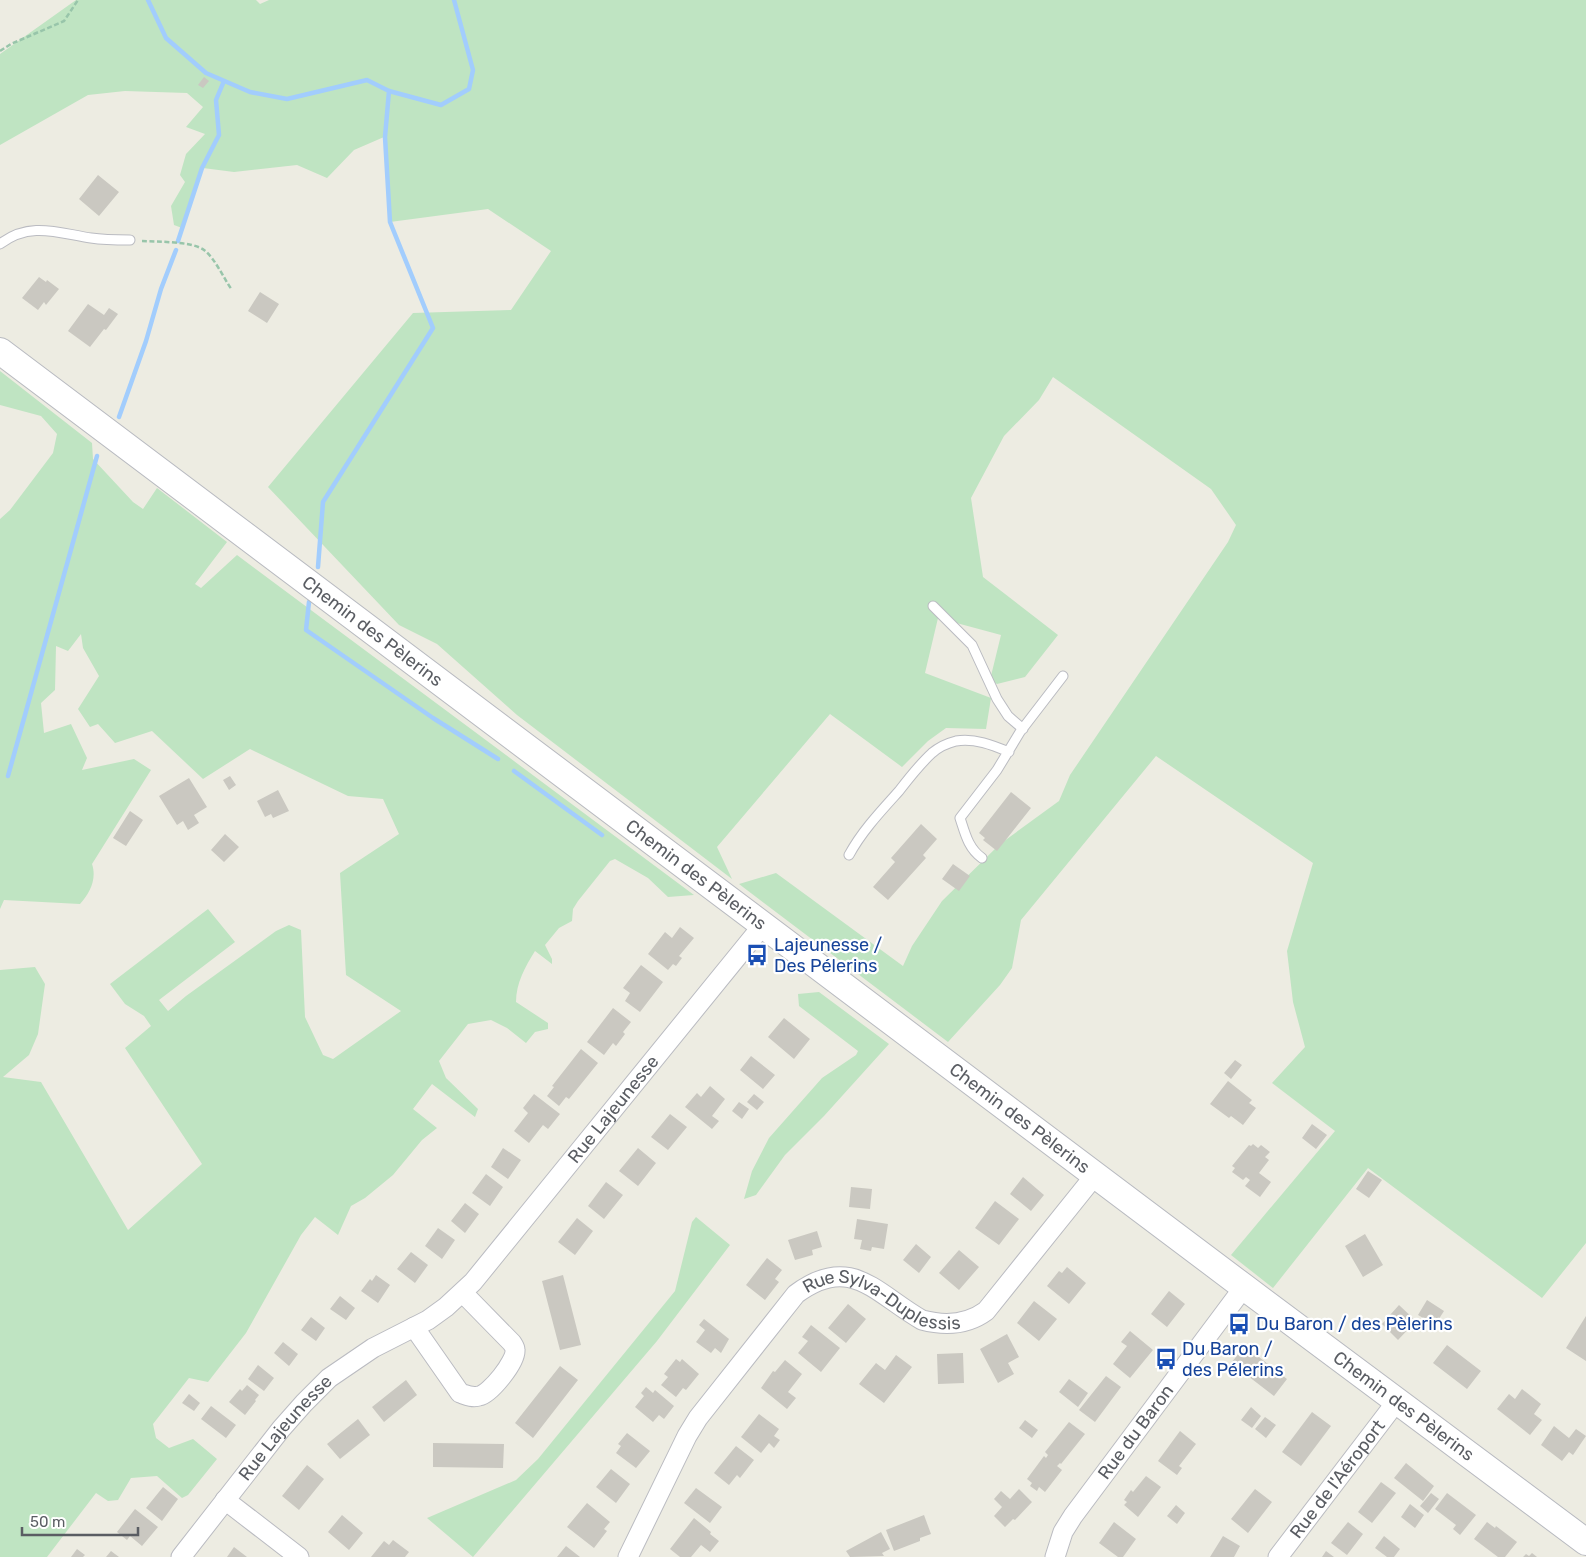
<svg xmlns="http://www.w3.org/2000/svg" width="1586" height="1557" font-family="Rubik,sans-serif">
  <rect width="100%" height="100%" fill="#edece2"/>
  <path fill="#bfe4c2" d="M76 0H256L260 4 269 0H1586V1243L1542 1298 1368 1168 1273 1288 1231 1255 1335 1131 1272 1083 1305 1047 1293 1002 1287 951 1313 863 1156 756 1021 920 1012 968 1000 985 948 1042 739 884 776 873 903 966 912 946 942 901 1000 844 1059 801 1070 775 1228 542 1236 525 1211 489 1053 377 1039 400 1004 436 971 498 983 577 1058 635 1025 677 997 684 990 680 1001 635 938 618 925 673 991 698 986 729 946 728 928 741 902 767 830 714 717 847 732 879 517 715 437 644 399 625 268 487 413 313 511 310 551 251 488 209 390 222 384 137 354 150 327 178 297 165 234 172 203 168 182 228 174 225 171 206 185 182 180 175 186 154 205 134 186 127 203 107 187 93 125 91 88 95 0 145V54Z
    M0 371 92 443 93 459 133 502 143 509 157 488 227 542 195 584 201 588 237 555 694 895 668 897 648 878 615 859 610 861 578 901 573 909 572 921 559 928 545 945 552 959V964L535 951C525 967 516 983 516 1002L548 1023V1029L535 1032 526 1043 507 1028 491 1020 468 1024 439 1061 446 1078 478 1109 475 1117 432 1084 413 1109 437 1128 422 1140 393 1175 365 1198 351 1206 338 1235 315 1217 301 1235 246 1333 208 1382 189 1378 153 1424 156 1438 169 1448 193 1439 217 1459 188 1495 182 1498 157 1476 131 1478 118 1500 108 1501 96 1493 47 1557H0V970L35 967 45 984 38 1034 29 1055 3 1077 41 1082 128 1230 202 1164 125 1048 151 1026 144 1016 125 1004 110 984 208 909 235 942 159 1000 168 1011 186 996 276 931 289 925 301 930 305 1017 323 1055 333 1059 401 1011 346 975 340 873 399 834 383 799 348 796 250 749 203 779 152 731 115 743 98 724 90 727 78 709 99 676 83 648 81 634 68 651 56 646 55 690 41 703 44 733 71 724 87 758 82 770 134 759 151 770 92 864C97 879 90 893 80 904L4 900 0 909V519L10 510 53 453 57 434 41 416 0 405Z
    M819 992 889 1044 824 1116 785 1155 756 1195 744 1199 752 1171 769 1138 822 1078 856 1055 858 1051 799 1006 798 994Z
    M696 1217 730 1245 657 1341 473 1557 427 1518 516 1480 538 1459 675 1291 692 1222Z"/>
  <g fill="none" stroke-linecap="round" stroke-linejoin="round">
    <path stroke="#a2cdfd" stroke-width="4.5" d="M148 0 166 38 206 73 250 92 287 99 367 80 389 91 441 105 469 89 473 70 454 0
      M178 241 202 168 219 135 216 100 224 81
      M119 417 146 341 161 289 176 250
      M318 567 323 502 433 328 390 222 385 137 389 91
      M309 602 306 630 433 718 498 759
      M514 771 602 835
      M8 776 97 456"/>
  </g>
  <path fill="#cac8c1" d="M204 77 209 81 203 88 198 85Z
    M98 175 119 192 99 216 79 199Z
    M39 277 46 282 47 280 59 289 46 305 44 302 38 310 22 298Z
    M260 292 279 304 267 323 248 311Z
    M88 304 104 315 109 308 118 314 106 330 104 329 90 347 68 331Z
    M230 776 236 785 229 790 223 780Z
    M189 778 207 807 194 815 199 823 188 830 183 821 177 825 159 796Z
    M278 790 289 811 273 818 271 814 265 817 257 801Z
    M1011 792 1031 808 997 851 983 840 985 838 979 833Z
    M130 811 143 820 126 846 113 838Z
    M921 824 937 839 923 855 926 858 888 900 873 887 895 862 891 858Z
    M225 834 239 847 224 862 211 850Z
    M953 864 970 876 959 891 942 879Z
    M680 927 694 938 679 956 682 958 676 966 673 964 668 970 648 954 665 932 672 938Z
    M641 965 663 982 640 1012 625 1001 630 993 623 988Z
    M613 1008 631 1022 623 1032 625 1034 616 1046 613 1043 604 1055 587 1042Z
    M784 1018 810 1039 794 1059 768 1037Z
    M581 1049 598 1063 569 1099 566 1097 559 1106 547 1096 554 1087 552 1086Z
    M751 1056 775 1075 763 1089 740 1070Z
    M1235 1060 1242 1065 1231 1079 1224 1073Z
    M1228 1081 1252 1100 1249 1103 1256 1108 1243 1125 1231 1116 1229 1118 1210 1104Z
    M710 1086 725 1099 712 1116 719 1121 712 1129 685 1107 697 1093 701 1097Z
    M534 1094 560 1114 548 1129 543 1125 529 1143 514 1131 528 1113 523 1108Z
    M754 1094 764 1102 757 1110 747 1102Z
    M739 1102 749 1109 742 1119 732 1111Z
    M670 1114 687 1127 668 1150 651 1137Z
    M1312 1124 1327 1135 1316 1149 1302 1138Z
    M1253 1144 1258 1148 1261 1145 1270 1152 1265 1157 1269 1160 1259 1173 1271 1182 1260 1197 1245 1186 1250 1180 1246 1177 1243 1180 1232 1172 1235 1168 1232 1166 1249 1145 1251 1146Z
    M503 1148 521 1160 508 1179 491 1167Z
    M638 1148 656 1163 638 1186 619 1171Z
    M1368 1171 1382 1180 1369 1198 1356 1189Z
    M486 1174 503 1187 490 1206 472 1193Z
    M1023 1177 1044 1195 1031 1211 1010 1194Z
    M606 1182 623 1195 604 1219 588 1206Z
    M851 1187 872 1189 870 1209 849 1207Z
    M995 1201 1019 1219 999 1245 975 1228Z
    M465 1203 479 1214 465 1233 451 1221Z
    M577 1218 593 1231 575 1255 558 1242Z
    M857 1219 888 1224 884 1249 872 1247 871 1251 860 1249 862 1240 854 1239Z
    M438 1228 455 1240 442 1259 425 1246Z
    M817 1231 822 1247 812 1250 813 1255 795 1260 788 1240Z
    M1365 1234 1383 1265 1363 1277 1345 1246Z
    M916 1244 931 1257 919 1273 903 1260Z
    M959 1250 979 1267 959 1290 939 1273Z
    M411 1252 428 1265 415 1283 397 1269Z
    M767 1258 782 1270 775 1279 779 1282 765 1300 746 1285Z
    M1067 1267 1086 1283 1069 1304 1047 1286 1059 1271 1062 1273Z
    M376 1275 390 1285 378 1303 361 1291 370 1279 372 1281Z
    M563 1275 581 1345 560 1350 542 1281Z
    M1169 1291 1185 1304 1167 1327 1151 1314Z
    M340 1296 355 1308 346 1320 330 1309Z
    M1427 1300 1444 1311 1435 1325 1418 1315Z
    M1034 1301 1057 1319 1039 1341 1017 1323Z
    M848 1304 866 1319 846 1343 828 1328Z
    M1399 1305 1416 1321 1398 1340 1382 1324Z
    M1586 1316V1361L1566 1348Z
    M311 1317 325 1328 316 1341 301 1330Z
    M704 1319 729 1339 721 1353 715 1348 711 1353 696 1342 705 1330 699 1325Z
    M811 1325 840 1348 821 1372 798 1353 808 1341 802 1337Z
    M1130 1331 1153 1350 1130 1378 1113 1364 1127 1346 1121 1342Z
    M1007 1334 1019 1357 1008 1363 1014 1374 998 1383 980 1349Z
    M283 1342 298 1354 289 1366 274 1353Z
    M1447 1345 1481 1371 1467 1389 1433 1363Z
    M1245 1346 1287 1379 1274 1396 1231 1363Z
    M963 1353 964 1383 938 1384 937 1354Z
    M896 1355 912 1367 884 1403 859 1384 876 1363 885 1370Z
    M676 1359 680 1362 682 1359 699 1374 686 1390 683 1388 676 1397 661 1385 668 1377 664 1374Z
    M785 1360 802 1374 788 1392 796 1398 787 1409 761 1388 773 1371 775 1372Z
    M258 1365 274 1378 264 1391 248 1379Z
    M560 1366 578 1380 533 1438 515 1423Z
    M1106 1376 1121 1387 1095 1422 1079 1410Z
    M1069 1379 1088 1393 1078 1407 1059 1392Z
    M406 1380 417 1395 384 1422 372 1407Z
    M247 1385 259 1395 255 1400 256 1401 245 1415 229 1402 240 1389 242 1391Z
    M646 1387 653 1393 655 1390 674 1406 664 1419 659 1415 653 1422 635 1407 644 1396 641 1393Z
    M1522 1389 1541 1404 1534 1414 1542 1420 1530 1435 1497 1409 1509 1394 1515 1399Z
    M189 1394 200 1403 194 1411 182 1403Z
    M211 1406 236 1425 226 1438 201 1419Z
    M1251 1407 1261 1416 1252 1428 1241 1420Z
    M1312 1412 1331 1426 1301 1466 1282 1452Z
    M759 1414 779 1429 774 1436 780 1440 774 1448 769 1443 761 1453 741 1437Z
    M1265 1417 1276 1425 1266 1438 1255 1429Z
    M358 1419 370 1435 340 1459 327 1444Z
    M1025 1420 1038 1430 1032 1438 1019 1428Z
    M1069 1422 1085 1434 1061 1464 1060 1463 1057 1466 1062 1470 1045 1492 1039 1487 1037 1491 1030 1486 1032 1483 1027 1479 1044 1456 1046 1458 1048 1455 1045 1452Z
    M1554 1426 1569 1438 1576 1429 1586 1436 1573 1455 1569 1452 1562 1461 1541 1445Z
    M1180 1431 1196 1444 1179 1466 1182 1468 1177 1475 1158 1461Z
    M627 1433 650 1451 636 1468 616 1453 621 1446 618 1444Z
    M433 1443 504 1444 503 1468 433 1467Z
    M736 1446 754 1460 740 1478 737 1475 729 1485 714 1473Z
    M1406 1463 1434 1486 1423 1501 1394 1478Z
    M307 1465 324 1479 299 1510 282 1496Z
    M611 1469 630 1484 616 1503 596 1487Z
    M1146 1476 1161 1487 1138 1517 1124 1505 1127 1502 1124 1500 1131 1490 1133 1492Z
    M1381 1482 1396 1493 1372 1523 1358 1512Z
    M163 1487 178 1499 162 1521 146 1508Z
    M696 1488 722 1507 710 1523 684 1503Z
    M1019 1489 1032 1502 1015 1520 1013 1519 1005 1527 994 1516 1002 1507 994 1499 1001 1491 1010 1499Z
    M1255 1489 1272 1502 1248 1533 1231 1519Z
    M1431 1493 1439 1499 1428 1513 1420 1506Z
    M1447 1493 1476 1515 1460 1535 1453 1529 1456 1525 1435 1509Z
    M587 1503 610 1522 604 1529 607 1531 594 1548 567 1527Z
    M1410 1504 1424 1515 1415 1528 1401 1517Z
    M1176 1505 1185 1513 1177 1524 1167 1516Z
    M135 1509 158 1527 142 1546 130 1536 127 1540 117 1532Z
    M342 1515 363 1533 349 1550 328 1532Z
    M924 1515 931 1534 920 1538V1541L894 1551 886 1530Z
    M694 1518 711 1532 710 1534 719 1541 710 1552 701 1545 691 1557H680L670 1549Z
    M1114 1522 1136 1539 1123 1557H1118L1099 1543Z
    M1348 1522 1363 1534 1347 1555 1331 1543Z
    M1487 1522 1495 1528 1496 1526 1517 1542 1505 1557H1498L1474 1539Z
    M881 1532 890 1549 882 1553 884 1556 850 1557 846 1551Z
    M1223 1536 1240 1546 1234 1557H1210Z
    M1384 1536 1400 1549 1394 1557H1387L1375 1548Z
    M393 1540 409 1552 405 1557H371L384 1541 389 1545Z
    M566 1546 580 1557H557Z
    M234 1547 247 1557H227Z
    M77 1549 85 1555 83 1557H71Z
    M111 1551 119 1557H106Z
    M1326 1551 1334 1557H1322Z
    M1532 1553 1537 1557H1523L1526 1554 1529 1556Z"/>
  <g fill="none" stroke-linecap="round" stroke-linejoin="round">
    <g stroke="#babbc1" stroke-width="11">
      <path id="lane" d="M0 244C30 221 58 233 91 238 104 240 117 240 130 240
        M933 606 972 645 997 699 1008 716 1023 729
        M849 855C862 831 881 811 899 791 909 778 920 764 932 753 939 747 948 743 956 741 975 738 992 745 1009 752
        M982 858C968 848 965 833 960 818L997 770 1020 732 1063 676"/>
    </g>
    <g stroke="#babbc1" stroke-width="21">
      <g id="street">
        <path d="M414 1327 460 1393C466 1395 472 1398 479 1396 490 1394 516 1362 515 1350 515 1347 513 1345 512 1343L463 1293"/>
        <path d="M225 1500 299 1557"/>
        <path id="s1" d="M181 1557 281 1429 304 1403 329 1378 373 1348 428 1320 446 1307 473 1282 763 925"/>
        <path id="s2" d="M628 1557 687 1436 698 1418 796 1294C851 1253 876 1294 922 1320 945 1326 967 1325 986 1311L1096 1174"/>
        <path id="s3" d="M1055 1557 1063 1532 1073 1516 1244 1287"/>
        <path id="s4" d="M1278 1557 1397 1401"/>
      </g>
    </g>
    <g stroke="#b8bac0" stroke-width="28">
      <g id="secondary">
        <path id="s5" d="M0 351 1244 1287 1586 1542"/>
      </g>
    </g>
    <path stroke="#98c5aa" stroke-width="2.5" stroke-dasharray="5 2.5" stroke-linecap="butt" d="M0 51 11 44 64 21 78 0
      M142 241C158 242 192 241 204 250 215 258 224 279 232 290"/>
    <use href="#lane" stroke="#fff" stroke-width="9"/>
    <use href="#street" stroke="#fff" stroke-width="19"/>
    <use href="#secondary" stroke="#fff" stroke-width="26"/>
  </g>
  <defs>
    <g id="bus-bare" transform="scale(1.725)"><path d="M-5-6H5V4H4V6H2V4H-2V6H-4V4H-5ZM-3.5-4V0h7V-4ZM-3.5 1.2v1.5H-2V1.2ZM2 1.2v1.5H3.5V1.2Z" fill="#1a4fb4" stroke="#fff" stroke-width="2.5" paint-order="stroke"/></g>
  </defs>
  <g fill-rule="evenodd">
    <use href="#bus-bare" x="757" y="955"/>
    <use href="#bus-bare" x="1239" y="1324"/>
    <use href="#bus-bare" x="1166" y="1359"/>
  </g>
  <g text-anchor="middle" stroke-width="4.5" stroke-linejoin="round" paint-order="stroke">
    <g font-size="18" fill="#5a5d63" stroke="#fff">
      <text dy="6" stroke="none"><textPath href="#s5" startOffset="466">Chemin des Pèlerins</textPath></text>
      <text dy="6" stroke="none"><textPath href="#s5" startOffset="871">Chemin des Pèlerins</textPath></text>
      <text dy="6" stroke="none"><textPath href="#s1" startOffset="629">Rue Lajeunesse</textPath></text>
      <text dy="6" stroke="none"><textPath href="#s5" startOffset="1276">Chemin des Pèlerins</textPath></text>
      <text dy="6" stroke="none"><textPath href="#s2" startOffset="409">Rue Sylva-Duplessis</textPath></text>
      <text dy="6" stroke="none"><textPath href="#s5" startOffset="1756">Chemin des Pèlerins</textPath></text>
      <text dy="6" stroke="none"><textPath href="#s1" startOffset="166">Rue Lajeunesse</textPath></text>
      <text dy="6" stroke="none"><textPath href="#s3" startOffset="150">Rue du Baron</textPath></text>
      <text dy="6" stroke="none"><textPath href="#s4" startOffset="98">Rue de l'Aéroport</textPath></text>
    </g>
    <g font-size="18" fill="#164399" stroke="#fff" text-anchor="start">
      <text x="774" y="951">Lajeunesse /<tspan x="774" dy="21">Des Pélerins</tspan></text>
      <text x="1256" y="1330">Du Baron / des Pèlerins</text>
      <text x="1182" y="1355">Du Baron /<tspan x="1182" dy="21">des Pélerins</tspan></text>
    </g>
  </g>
  <path d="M22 1527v8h116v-8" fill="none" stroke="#5a5d63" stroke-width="2.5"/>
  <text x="30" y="1527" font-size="15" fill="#5a5d63" stroke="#ffffff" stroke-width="4" paint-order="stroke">50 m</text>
</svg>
